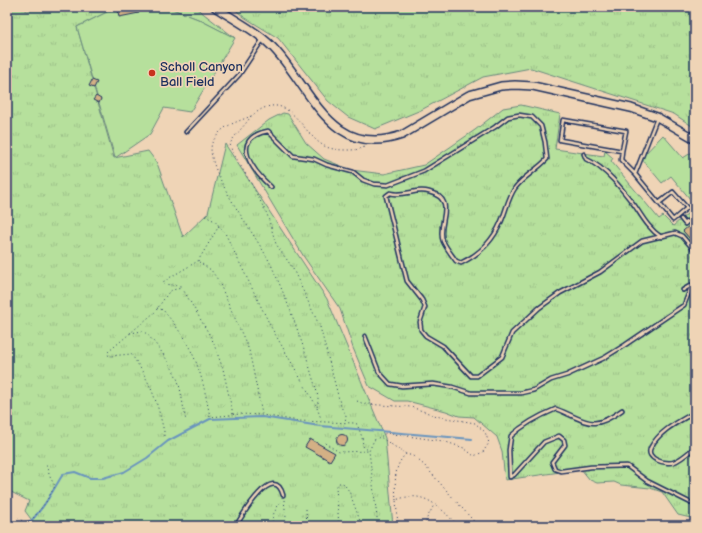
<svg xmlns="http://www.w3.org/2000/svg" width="702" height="533" font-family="'Balsamiq Sans',sans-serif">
  <defs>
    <pattern id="grass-tufts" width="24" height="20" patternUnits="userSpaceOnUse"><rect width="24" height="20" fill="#b6e09c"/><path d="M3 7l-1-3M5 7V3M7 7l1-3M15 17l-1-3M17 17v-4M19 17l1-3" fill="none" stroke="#9cc089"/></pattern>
  </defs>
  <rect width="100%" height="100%" fill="#efd4b6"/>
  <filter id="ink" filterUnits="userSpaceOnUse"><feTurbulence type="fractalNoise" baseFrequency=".025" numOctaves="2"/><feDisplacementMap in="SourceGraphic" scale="8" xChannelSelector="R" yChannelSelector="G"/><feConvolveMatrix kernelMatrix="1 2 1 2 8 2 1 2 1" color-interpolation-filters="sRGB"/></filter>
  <g filter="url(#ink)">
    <path fill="url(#grass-tufts)" stroke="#68887d" d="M7 7H16L28 11 35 7H117L77 27 114 158 148 151 157 163 183 237 208 213 225 144 327 299 385 438 393 526H41L34 523 25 511 29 501 11 492 7 494Z
      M167 7H195L235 38 198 19Z
      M232 7H695V128L674 114 531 68 483 77 421 110 375 129 348 117 328 101 278 38 244 17Z
      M521 105 560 114 555 149 604 156 605 151 613 158 611 161 659 219 663 216 673 226 695 207V519L678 515 662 492 650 488 621 485 614 482 597 483 590 480 581 469 505 480 502 451 497 437 474 417 459 416 446 411 407 401H395L369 386 353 348 340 309 304 257 237 145 269 120 283 113 288 114 306 143 324 159 351 170 384 174 424 165 475 130 503 108Z"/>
    <path fill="#b6e09c" stroke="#68887d" d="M117 7H167L198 19 235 38 190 112 164 108 150 134 115 158 77 27Z
      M663 135 683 158 694 151 695 153V205L671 176 662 183 641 158Z"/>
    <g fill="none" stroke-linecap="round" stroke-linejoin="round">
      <path stroke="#6994be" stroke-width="2" d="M27 525C43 510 52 492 63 474L75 472 90 478H103L124 472 147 458 168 441 210 419 262 417 320 426 472 439"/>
    </g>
    <path fill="#d3b085" stroke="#1b2f5e" d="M124 7H137L139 13 119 17 118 11 125 10Z
      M92 80 97 82 94 88 89 86Z
      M96 96 101 99 99 103 93 100Z
      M690 225 695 231V237L691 240 683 231Z
      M336.5 440a5.5 5.5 0 1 1 11 0a5.5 5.5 0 1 1-11 0Z
      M310 439 335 453 330 461 305 447Z"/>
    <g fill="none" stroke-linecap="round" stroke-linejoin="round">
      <g stroke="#1b2f5e" stroke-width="5.5">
        <path id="lane" d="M657 118 635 174 673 220 687 208 673 192 659 203
          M186 132 239 75 263 39
          M622 151 626 131 563 120 560 140 622 151 621 160 635 174
          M584 154 586 159C606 168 622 189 635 206 643 218 649 229 661 237
          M271 187C253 171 228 139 268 131L293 156 314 159 327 165 353 172 363 180 374 184 388 185 424 171 495 127 508 117 519 115 532 117 541 126 545 142 547 159C537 170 524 176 515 188 508 198 506 211 501 222 493 241 480 254 461 263L456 261C452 255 446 248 443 241 436 223 459 200 429 192 415 188 405 197 390 193L386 196 407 281 422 300 425 307 420 322 421 330 426 336 443 346 471 376H477L502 357 512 333 539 308 560 293 600 272 642 241 675 233 682 236 695 251
          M681 219 685 224 693 216 695 217
          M683 290 695 283
          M365 336 379 372 390 384 402 386 433 384 452 387 471 393H521L534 390 551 380 567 375 604 358 625 345 684 305 692 285
          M622 410C591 433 586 420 556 409 539 416 525 423 511 436L509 450 510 477 514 475 544 442 559 436 564 440 565 445 552 462 555 469 561 471 591 467 627 466 647 481 695 505
          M695 412C680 421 660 430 651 447 644 459 666 465 674 462 682 459 689 452 695 447
          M26 526 27 524
          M236 526C243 514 274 462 283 495"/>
      </g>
      <g stroke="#1b2f5e" stroke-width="10">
        <path id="secondary" d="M215 7C236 21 261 33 277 52 313 93 333 159 402 135L469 95 501 86 515 85 533 86 631 108 657 117 695 139"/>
      </g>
      <path stroke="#1b2f5e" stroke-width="1" stroke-dasharray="1 3" stroke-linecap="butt" d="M251 116C245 126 235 134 230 144L232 151 252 185 267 214 276 244 292 267 320 327 341 407 346 415 345 423
        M205 216 215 221 225 233 271 327 317 407C321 398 313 381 311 372 301 337 288 303 273 269 262 242 203 170 212 143 213 140 217 136 219 133 227 124 240 121 251 116 255 114 259 110 264 108 291 97 302 131 321 144 328 149 337 150 347 150 354 150 361 150 367 145
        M219 226 198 261 164 281 163 284 181 286 212 339 223 369 233 414
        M199 262 211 270 218 280 249 350 262 414
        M157 308 163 310C195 348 201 369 210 417L240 414 262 415 299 421 354 423 357 424 362 437 363 446 369 451
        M130 333 143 331C153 338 174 368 178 381 182 394 183 408 186 421
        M357 401 364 404 411 407 440 417 475 423 485 432 489 443 483 452 474 456 464 448 443 441 386 433 380 437
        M317 408 322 421
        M165 436C157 401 152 384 131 354L110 356 108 355V352L155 312 168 293 172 290 182 288
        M325 443 339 452 369 451
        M284 500 287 526
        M396 500C395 484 393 466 406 454L413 456 424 465 478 526
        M306 509 307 526
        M18 518 24 522
        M31 521 46 502 55 486 50 477 46 465
        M272 526 273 515 281 500
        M339 526 336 487 339 483H343L349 491 362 526
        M378 526 369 451 374 440 380 437 406 454
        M398 526 396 500C424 489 440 507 458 526
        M425 526 427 518 434 505"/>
      <use href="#lane" stroke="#efd4b6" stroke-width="2.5"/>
      <use href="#secondary" stroke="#efd4b6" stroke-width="7"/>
    </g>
  </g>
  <circle fill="#c8321e" stroke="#efd4b6" stroke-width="1.5" cx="152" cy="73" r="4"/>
  <g text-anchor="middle" stroke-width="3.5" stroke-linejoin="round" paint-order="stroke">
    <g font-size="13" fill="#1b2f5e" stroke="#efd4b6" text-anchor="start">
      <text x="160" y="71">Scholl Canyon<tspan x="160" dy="15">Ball Field</tspan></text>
    </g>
  </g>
  <rect width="702" height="533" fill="none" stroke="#efd4b6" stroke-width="24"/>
  <rect x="12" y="12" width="678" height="509" fill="none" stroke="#1b2f5e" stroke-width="1.5" filter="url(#ink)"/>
</svg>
